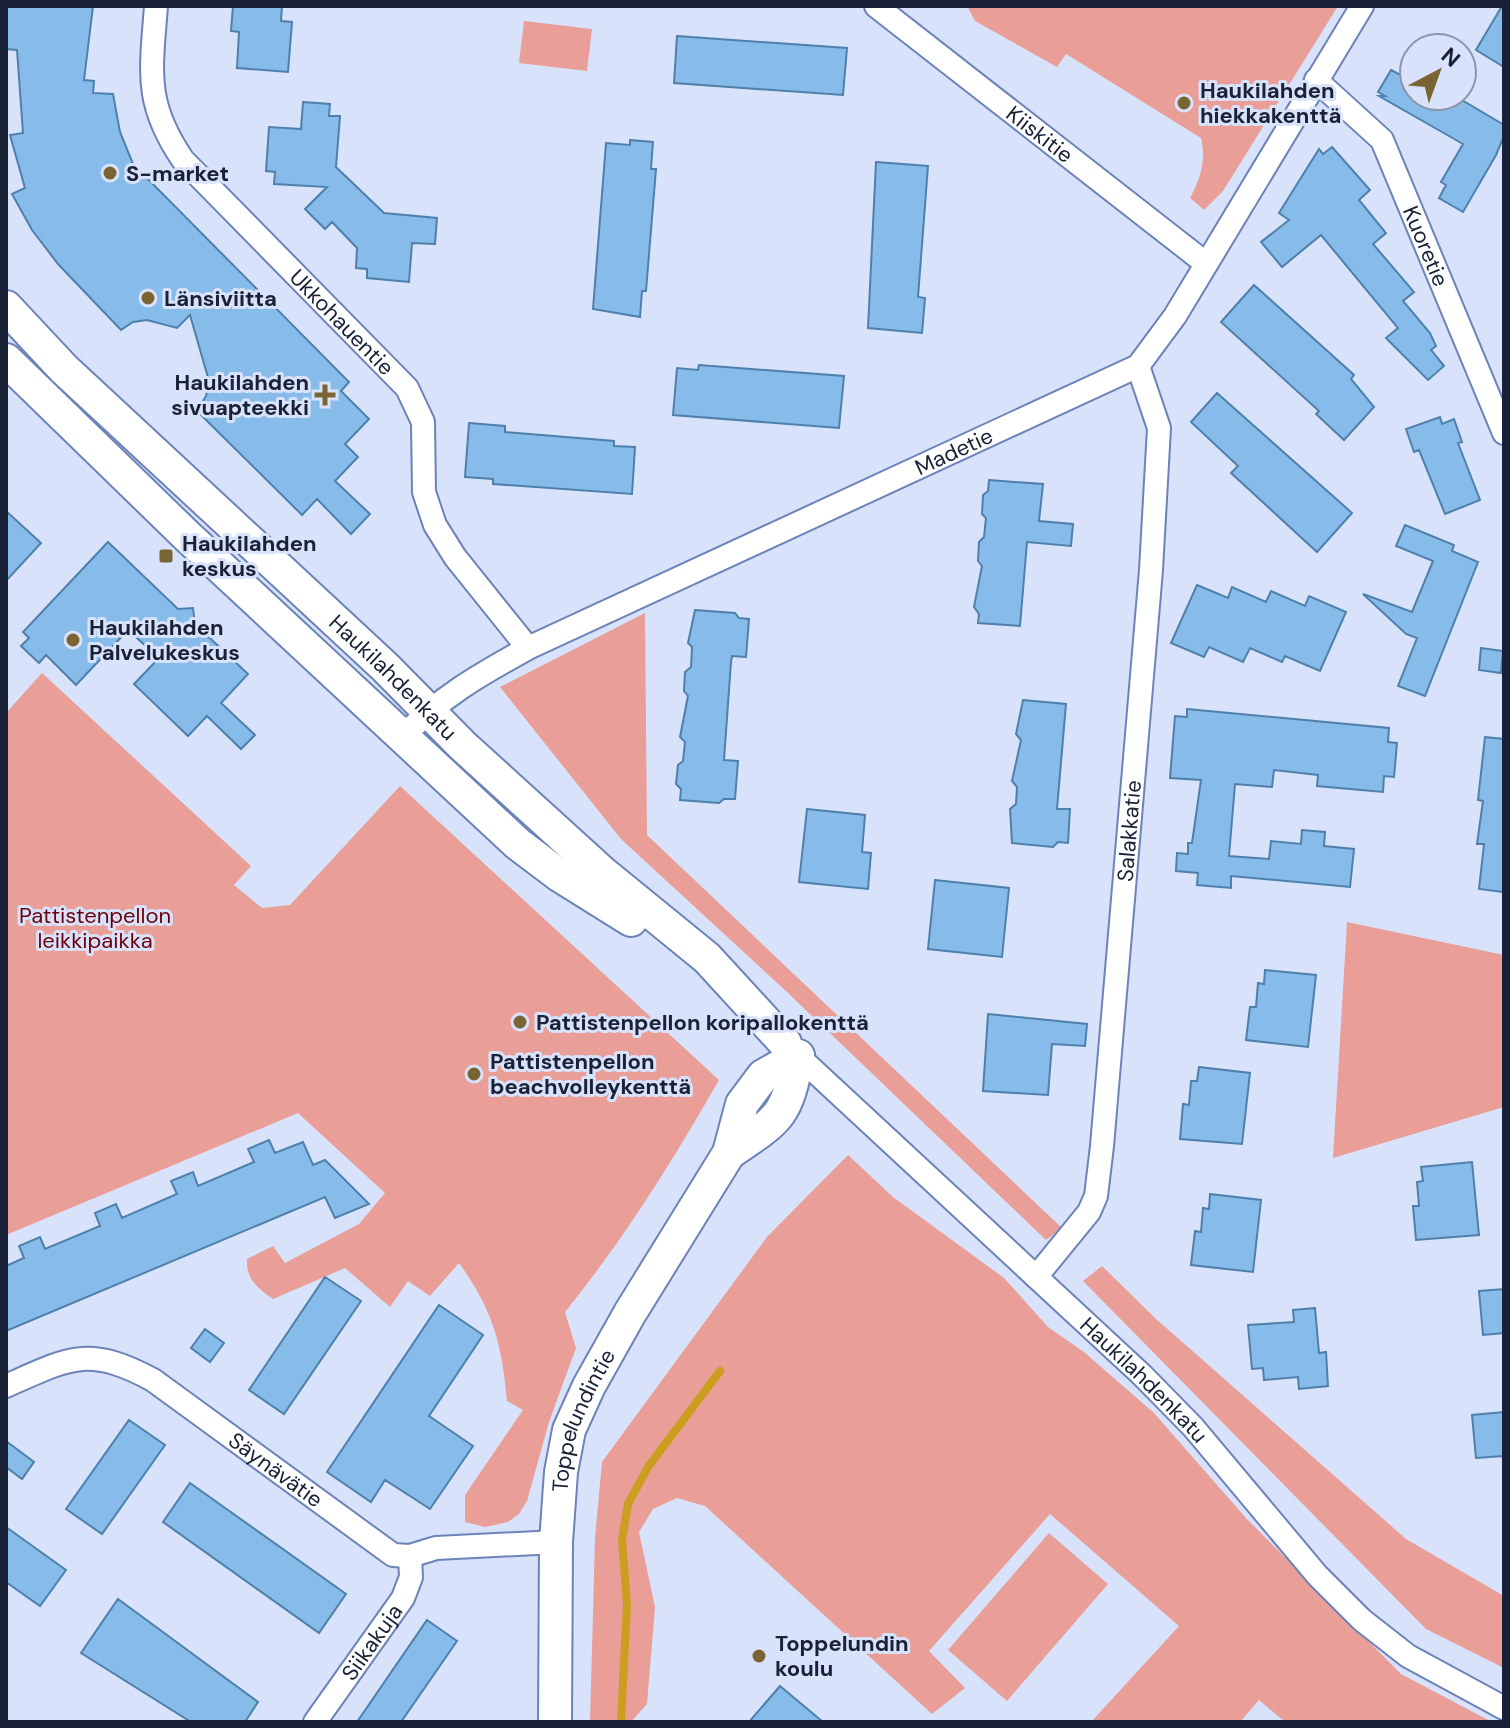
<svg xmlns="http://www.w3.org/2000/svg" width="1510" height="1728" font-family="'DM Sans',sans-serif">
  <rect width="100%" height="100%" fill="#d8e3fb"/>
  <path fill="#e99e97" d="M967 6H1338L1223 191 1204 210 1190 198C1201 178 1206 160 1201 138L1066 54 1057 67 975 21Z
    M524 21 592 29 587 71 519 63Z
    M645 613 647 835 1062 1228 1046 1240 788 993 621 839 500 687Z
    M42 673 251 866 234 885 262 908 290 905 400 786 719 1080C672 1162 624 1239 565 1312L576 1348 549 1422 527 1501 519 1514 508 1522 485 1527 465 1522V1495L523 1410 507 1401C502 1344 493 1310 459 1263L430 1296 408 1281 390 1307 345 1268 273 1299C257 1288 246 1279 247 1259L273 1246 285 1263 359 1224 385 1193 298 1113 6 1235V713Z
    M1347 922 1504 955V1107L1333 1158Z
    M848 1155 893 1197 1004 1278 1048 1327 1084 1352 1154 1413 1246 1518 1401 1674 1492 1722H1285L1259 1700 1240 1722H1091L1179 1626 1050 1514 929 1651 965 1688 932 1714 705 1506 677 1498 653 1509 639 1532 655 1607 647 1704 631 1722H590L595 1538 602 1462 767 1237Z
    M1102 1266 1155 1318 1406 1539 1504 1596V1668L1426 1629 1083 1281Z
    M1049 1533 1108 1584 1007 1701 948 1650Z"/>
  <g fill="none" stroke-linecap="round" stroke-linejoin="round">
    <path stroke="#cc9d1e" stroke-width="8" d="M621 1722 627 1604 622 1540 628 1504 648 1467 720 1371"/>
  </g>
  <path fill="#87bbe9" stroke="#4e80ab" stroke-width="2" d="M6 6H93L84 80 94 81 93 93 113 94 120 132 133 164 349 382 341 391 369 419 345 444 358 457 335 481 370 514 351 534 317 499 302 515 197 411 206 396 209 381 190 315 177 328 147 320 133 322 121 330 58 264 32 230 12 194 25 188 10 135 23 133 17 50 6 49Z
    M233 6H282L281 21 292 22 288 72 237 68 239 32 231 31Z
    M1502 6H1504V67L1476 50Z
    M677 36 847 48 843 95 674 83Z
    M1391 70 1414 82V96H1455L1504 125V136L1496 155 1463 212 1439 198 1446 185 1441 182 1463 144 1379 96H1385L1378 92Z
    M303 102 330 104 329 116H340L336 167 384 213 437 218 435 244 412 243 409 282 367 278V269L356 268 357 248 332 222 325 229 305 209 327 187 274 184 275 172 266 171 269 127 301 129Z
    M630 140 653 142 651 169H656L646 291H642L640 317 593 309 606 143 630 145Z
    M1332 147 1370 190 1359 200 1386 233 1373 244 1414 292 1403 301 1430 333 1436 346 1431 350 1444 366 1428 380 1386 338 1398 328 1321 235 1282 267 1261 242 1289 220 1279 213 1319 149 1323 154Z
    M876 162 928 166 918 297 925 298 922 333 868 328Z
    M1254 285 1354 375 1351 379 1374 407 1344 440 1316 414 1319 411 1221 322Z
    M699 365 844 376 839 428 673 415 677 368 698 370Z
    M1217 393 1352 513 1317 552 1231 473 1238 466 1191 422Z
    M1440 417 1442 424 1454 419 1462 442 1458 443 1480 500 1445 514 1419 450 1414 452 1406 429Z
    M469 423 505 426V432L614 441V446L635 447 632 494 493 484V479L465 477Z
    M989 480 1043 484 1039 521 1073 524 1071 546 1027 542 1020 626 978 623 979 614 974 607 982 566 978 561 979 542 984 537 986 518 982 514 983 495 988 491Z
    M6 511 41 543 6 581Z
    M1405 525 1454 545 1452 551 1478 562 1425 696 1398 686 1417 638 1406 634 1363 594 1412 612 1433 561 1396 546Z
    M108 542 178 609 193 608 195 624 248 674 221 703 255 735 241 749 207 716 188 736 134 684 159 658 128 630 76 685 46 655 39 663 21 646 29 638 23 632Z
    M1197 585 1228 598 1232 587 1266 602 1271 591 1305 606 1309 596 1346 612 1320 671 1285 656 1282 662 1250 648 1243 662 1209 647 1204 657 1171 643Z
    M695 610 735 613 739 618 749 619 746 657 732 656 731 662 724 760 738 761 735 799H724L719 803 680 800 681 789 676 784 678 765 683 761 685 742 680 737 688 696 684 691 685 672 691 667 692 647 688 643Z
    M1481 648 1503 651 1501 673 1479 670Z
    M1023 700 1066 704 1057 809H1070L1068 843 1058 842 1053 847 1012 843 1010 809 1016 804 1017 787 1012 781 1021 740 1016 734Z
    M1187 709 1389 728 1388 742 1397 743 1394 777 1384 776 1383 792 1317 786 1318 775 1274 770 1272 787 1235 784 1229 856 1269 859 1271 841 1301 844 1302 830 1325 832 1324 846 1354 849 1350 887 1231 876V888L1197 885 1198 873 1176 871 1177 853 1188 854V843H1192L1201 780 1170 778 1175 716 1187 717Z
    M1485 737 1504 739V892L1479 889 1484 844H1477L1483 801 1478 800Z
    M807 809 865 815 862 852 871 853 868 889 799 882Z
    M935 880 1009 888 1002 957 928 949Z
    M1265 970 1316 975 1308 1047 1246 1040 1250 1007H1256L1258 983 1264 984Z
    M988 1014 1087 1024 1085 1046 1052 1044 1048 1095 983 1091Z
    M1199 1067 1250 1073 1242 1144 1180 1139 1183 1104 1189 1105 1191 1081H1197Z
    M269 1140 275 1153 303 1142 313 1165 325 1160 369 1204 335 1218 325 1197 6 1331V1266L24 1258 19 1246 40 1237 45 1249 100 1226 95 1213 116 1204 122 1218 177 1194 171 1181 193 1172 198 1186 254 1162 248 1149Z
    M1472 1162 1479 1235 1416 1240 1413 1206H1419L1417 1182 1423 1181 1421 1167Z
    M1210 1194 1261 1200 1253 1272 1191 1265 1195 1231 1201 1232 1203 1208 1209 1209Z
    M325 1277 361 1301 284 1414 249 1390Z
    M1504 1289V1333L1483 1335 1479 1291Z
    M439 1305 483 1335 429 1416 473 1446 430 1509 385 1480 371 1502 327 1472Z
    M1315 1308 1319 1353 1326 1352 1328 1386 1299 1389 1298 1377 1264 1380 1263 1368 1252 1369 1248 1325 1294 1322 1293 1310Z
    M205 1329 224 1343 210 1362 191 1348Z
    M1504 1412V1456L1476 1458 1472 1415Z
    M129 1420 165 1445 102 1534 66 1509Z
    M6 1441 34 1462 22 1479 6 1467Z
    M190 1483 346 1594 319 1633 163 1522Z
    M6 1527 66 1570 40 1606 6 1582Z
    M118 1599 258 1702 245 1722H191L81 1653Z
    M427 1620 457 1641 401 1722H357Z
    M780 1686 823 1722H749Z"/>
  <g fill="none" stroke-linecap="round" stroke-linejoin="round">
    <g stroke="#6c83b8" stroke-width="26">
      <g id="street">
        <path id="s1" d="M156 6C151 72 144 103 183 160L407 388 423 422 424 492 435 525 455 557 528 648"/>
        <path id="s2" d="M876 6 1204 262"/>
        <path id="s3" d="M1316 80 1382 140 1504 433"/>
        <path id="s4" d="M401 739C438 698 481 674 528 648L1138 366 1175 316 1362 6"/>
        <path id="s5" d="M798 1056 1142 1375 1193 1427 1317 1575 1362 1620 1408 1656 1504 1708"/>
        <path id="s6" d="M1036 1277 1089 1212 1096 1196 1102 1146 1151 570 1159 428 1138 366"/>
        <path id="s7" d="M6 1386C69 1358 88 1345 153 1380L393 1555 410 1556 436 1548 556 1542"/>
        <path id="s8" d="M315 1722 403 1598 411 1577 410 1556"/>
      </g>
    </g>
    <g stroke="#6c83b8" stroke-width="36">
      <g id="secondary">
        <path id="s9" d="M6 307 64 369 385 667 462 745 604 874 707 958 785 1043"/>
        <path d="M6 360 187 536 518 844 559 875 631 920"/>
        <path d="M729 1153C781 1118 786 1117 798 1056"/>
        <path id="s10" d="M555 1722 556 1542 561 1472 569 1430 589 1386 630 1313 729 1153 742 1104 763 1076 798 1056"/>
      </g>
    </g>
    <use href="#street" stroke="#fff" stroke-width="22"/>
    <use href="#secondary" stroke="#fff" stroke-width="32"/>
  </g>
  <g fill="#7a6434" stroke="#d8e3fb" stroke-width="3">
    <circle cx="1184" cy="103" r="8"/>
    <circle cx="110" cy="173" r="8"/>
    <circle cx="148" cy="298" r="8"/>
    <path d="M321 383h8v8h8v8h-8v8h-8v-8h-8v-8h8z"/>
    <rect x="158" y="548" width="16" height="16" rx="4"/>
    <circle cx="73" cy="640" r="8"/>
    <circle cx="520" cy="1022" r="8"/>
    <circle cx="474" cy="1074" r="8"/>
    <circle cx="759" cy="1656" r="8"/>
  </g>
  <g text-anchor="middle" stroke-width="6" stroke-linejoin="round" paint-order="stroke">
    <g font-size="22" font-weight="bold" fill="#182136" stroke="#d8e3fb" text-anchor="start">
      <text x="1200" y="98">Haukilahden<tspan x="1200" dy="25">hiekkakenttä</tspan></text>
      <text x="126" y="181">S-market</text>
      <text x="164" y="306">Länsiviitta</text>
      <text x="309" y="390" text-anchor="end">Haukilahden<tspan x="309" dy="25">sivuapteekki</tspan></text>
      <text x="182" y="551">Haukilahden<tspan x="182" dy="25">keskus</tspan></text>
      <text x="89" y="635">Haukilahden<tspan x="89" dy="25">Palvelukeskus</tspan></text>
      <text x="536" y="1030">Pattistenpellon koripallokenttä</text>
      <text x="490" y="1069">Pattistenpellon<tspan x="490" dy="25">beachvolleykenttä</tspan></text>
      <text x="775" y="1651">Toppelundin<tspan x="775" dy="25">koulu</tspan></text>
    </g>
    <g font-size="22" fill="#182136" stroke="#d8e3fb">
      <text dy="8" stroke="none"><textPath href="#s2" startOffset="208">Kiiskitie</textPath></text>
      <text dy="8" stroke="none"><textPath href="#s3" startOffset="204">Kuoretie</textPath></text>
      <text dy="8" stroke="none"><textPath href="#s1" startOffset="388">Ukkohauentie</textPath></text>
      <text dy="8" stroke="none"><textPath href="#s4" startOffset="626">Madetie</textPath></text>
      <text dy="8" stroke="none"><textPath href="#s9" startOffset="536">Haukilahdenkatu</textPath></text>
      <text dy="8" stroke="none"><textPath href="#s6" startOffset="468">Salakkatie</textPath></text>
      <text dy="8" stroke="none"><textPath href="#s5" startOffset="474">Haukilahdenkatu</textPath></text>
      <text dy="8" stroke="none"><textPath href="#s10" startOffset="306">Toppelundintie</textPath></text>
      <text dy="8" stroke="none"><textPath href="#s7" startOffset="308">Säynävätie</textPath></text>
      <text dy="8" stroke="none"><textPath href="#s8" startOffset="98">Siikakuja</textPath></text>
    </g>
    <g font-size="22" fill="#6c000a" stroke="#d8e3fb">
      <text x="95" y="923">Pattistenpellon<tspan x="95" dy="25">leikkipaikka</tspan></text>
    </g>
  </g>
  <rect width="1510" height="1728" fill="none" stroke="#182136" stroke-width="16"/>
  <g transform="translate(1438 72) rotate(41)"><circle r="38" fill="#d8e3fb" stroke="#8b95ac" stroke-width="2"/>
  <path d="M0-6L14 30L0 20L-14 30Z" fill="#7a6434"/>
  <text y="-12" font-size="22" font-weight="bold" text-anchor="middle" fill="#182136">N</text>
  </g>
</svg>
